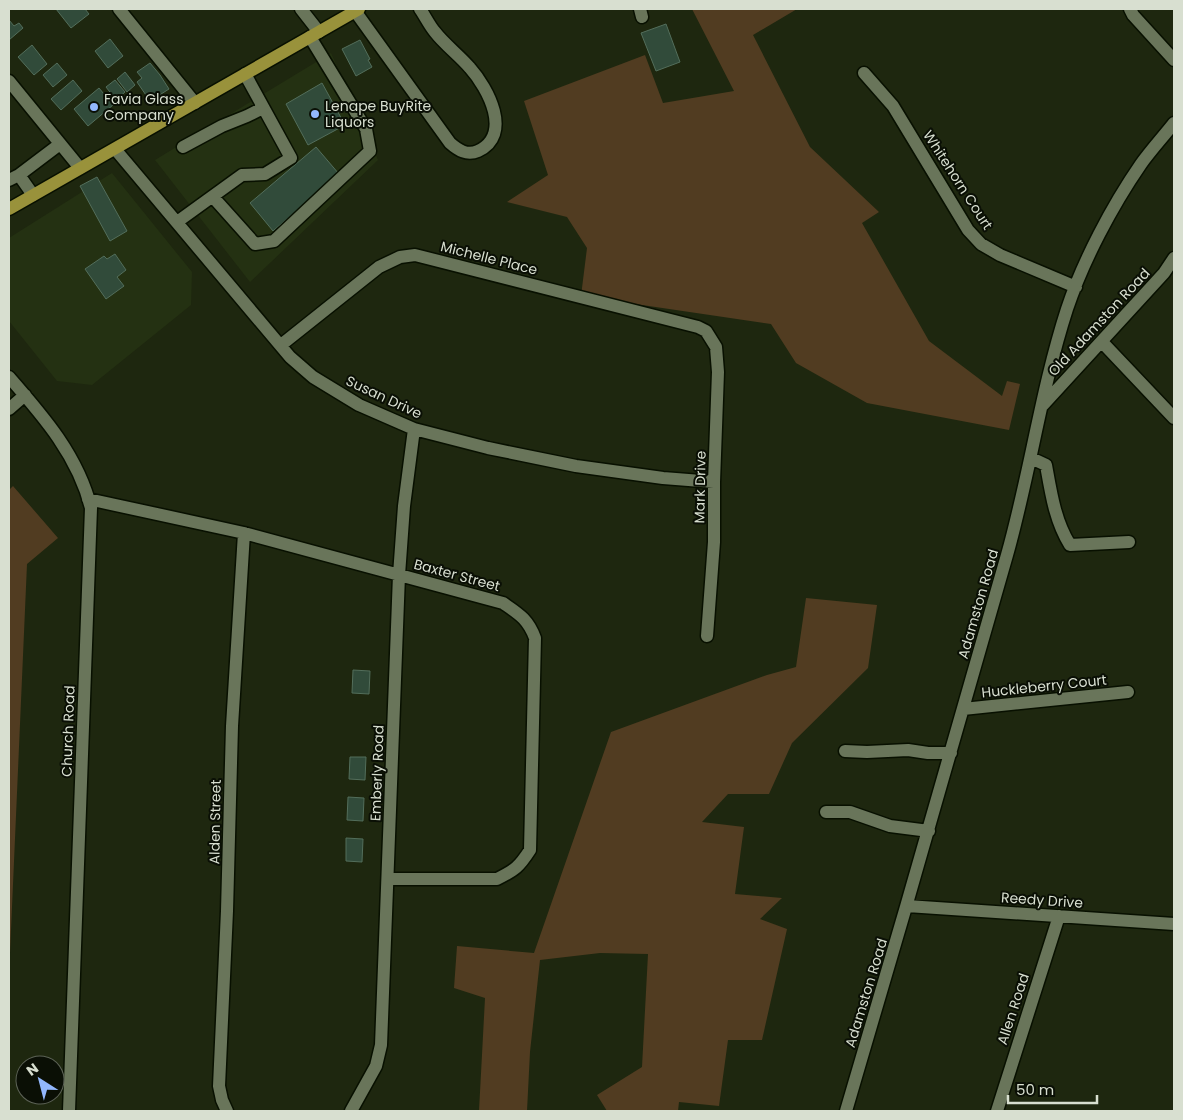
<svg xmlns="http://www.w3.org/2000/svg" width="1183" height="1120" font-family="Poppins,sans-serif">
  <rect width="100%" height="100%" fill="#1e270f"/>
  <path fill="#243112" d="M331 53 378 160 250 282 155 160Z
    M112 173 192 272 191 305 92 385 57 381 9 321V238Z"/>
  <path fill="#513c21" d="M692 9H797L753 35 810 147 879 212 862 223 929 341 1002 396 1007 381 1020 384 1009 430 867 403 796 363 771 324 581 296 587 248 567 217 507 202 548 175 524 101 645 55 663 103 734 91Z
    M13 486 58 538 27 564 9 976V490Z
    M806 598 877 605 868 668 792 743 769 794H728L702 822 744 827 735 894 782 898 760 919 787 929 762 1040H728L719 1106 679 1102 678 1111H607L597 1095 642 1067 648 954 600 953 540 960 530 1052 527 1111H479L485 998 454 988 457 946 534 953 611 732 767 675 796 667Z"/>
  <path fill="#314b3a" stroke="#536e5b" d="M56 9H85L89 14 71 28Z
    M9 20 14 26 19 23 23 28 9 40Z
    M666 24 680 62 656 71 641 33Z
    M110 39 123 56 108 68 95 51Z
    M360 40 370 59 368 60 372 67 356 76 342 49Z
    M32 45 47 64 34 75 18 57Z
    M57 63 67 75 53 87 43 75Z
    M150 63 160 75 169 89 150 101 137 82 142 78 137 72Z
    M125 72 135 85 127 92 117 79Z
    M73 80 82 91 61 110 51 99Z
    M115 80 125 92 116 100 106 87Z
    M322 83 345 125 308 145 286 104Z
    M99 88 113 105 88 126 74 109Z
    M316 147 339 174 273 231 250 203Z
    M97 177 127 231 110 241 80 186Z
    M115 254 126 270 117 277 124 286 106 299 85 269 104 256 107 259Z
    M353 670 370 671 369 694 352 693Z
    M350 757H366L365 780 349 779Z
    M348 797 364 798 363 821 347 820Z
    M346 838 363 839 362 862 346 861Z"/>
  <g fill="none" stroke-linecap="round" stroke-linejoin="round">
    <g stroke="#081000" stroke-width="15">
      <path id="minor" d="M119 9 195 103
        M301 9 319 32
        M640 9 642 17
        M1130 9 1133 15 1174 60
        M355 11 450 143C458 150 467 156 478 151 513 135 488 88 470 68 459 55 445 45 435 32 429 25 425 16 420 9
        M864 73 893 106 968 230 981 244 1000 255 1076 287
        M9 81 80 168
        M183 147 222 126 247 116 263 108
        M115 149 290 357 313 377 359 405 414 429 488 448 576 466 663 478 714 482
        M19 175 60 144
        M9 180 19 175 33 195
        M213 197 255 244 274 241 370 151 366 129 310 37
        M177 222 242 175 265 174 291 158 245 74
        M1102 342 1174 418
        M281 345 379 267 400 257 415 255 698 327 706 331 716 347 718 372 714 482V542L707 636
        M9 377C44 417 78 456 91 508L69 1111
        M1043 405 1164 273 1174 258
        M9 409 25 395
        M1031 458 1046 465C1051 493 1055 521 1070 545L1129 542
        M88 499 244 533 503 603C519 614 528 619 535 638L530 850C519 867 515 870 497 879H388
        M963 709 1128 692
        M845 751 867 752 908 750 928 753H951
        M826 812H850L890 826 929 831
        M907 906 1174 924
        M227 1111 222 1100 219 1086 227 911 232 726 244 533
        M351 1111 376 1066 381 1045 399 575 404 506 414 429
        M846 1111C901 926 954 741 1007 555 1030 474 1041 389 1067 309 1083 261 1112 206 1141 164 1151 150 1163 137 1174 123
        M997 1111 1059 916"/>
    </g>
    <g stroke="#081000" stroke-width="15">
      <path id="major" d="M9 209 359 9"/>
    </g>
    <use href="#minor" stroke="#69755a" stroke-width="12"/>
    <use href="#major" stroke="#99923b" stroke-width="12"/>
  </g>
  <g fill="#92b7fd" stroke="#0a0f05" stroke-width="2">
    <circle cx="94" cy="107" r="5"/>
    <circle cx="315" cy="114" r="5"/>
  </g>
  <g text-anchor="middle" stroke-width="4" stroke-linejoin="round" paint-order="stroke">
    <g font-size="14" fill="#d8dfd0" stroke="#0a0f05" text-anchor="start">
      <text x="104" y="104">Favia Glass<tspan x="104" dy="16">Company</tspan></text>
      <text x="325" y="111">Lenape BuyRite<tspan x="325" dy="16">Liquors</tspan></text>
    </g>
    <g font-size="14" fill="#d8dfd0" stroke="#0a0f05">
      <text transform="translate(958 180) rotate(57)" y="5">Whitehorn Court</text>
      <text transform="translate(489 258) rotate(14)" y="5">Michelle Place</text>
      <text transform="translate(1099 322) rotate(-47)" y="5">Old Adamston Road</text>
      <text transform="translate(384 397) rotate(25)" y="5">Susan Drive</text>
      <text transform="translate(700 487) rotate(-89)" y="5">Mark Drive</text>
      <text transform="translate(457 575) rotate(15)" y="5">Baxter Street</text>
      <text transform="translate(978 604) rotate(-74)" y="5">Adamston Road</text>
      <text transform="translate(1044 686) rotate(-6)" y="5">Huckleberry Court</text>
      <text transform="translate(68 731) rotate(-88)" y="5">Church Road</text>
      <text transform="translate(377 773) rotate(-88)" y="5">Emberly Road</text>
      <text transform="translate(215 822) rotate(-89)" y="5">Alden Street</text>
      <text transform="translate(1042 900) rotate(4)" y="5">Reedy Drive</text>
      <text transform="translate(866 993) rotate(-73)" y="5">Adamston Road</text>
      <text transform="translate(1013 1009) rotate(-72)" y="5">Allen Road</text>
    </g>
  </g>
  <rect width="1183" height="1120" fill="none" stroke="#d8dfd0" stroke-width="20"/>
  <g transform="translate(40 1080) rotate(324)"><circle r="24" fill="#0a0f05" stroke="#5c6256"/>
  <path d="M0-4L9 19L0 12L-9 19Z" fill="#92b7fd"/>
  <text y="-8" font-size="14" font-weight="bold" text-anchor="middle" fill="#d8dfd0">N</text>
  </g>
  <path d="M1008 1095v8h89v-8" fill="none" stroke="#d8dfd0" stroke-width="2.5"/>
  <text x="1016" y="1095" font-size="15" fill="#d8dfd0" stroke="#0a0f05" stroke-width="4" paint-order="stroke">50 m</text>
</svg>
